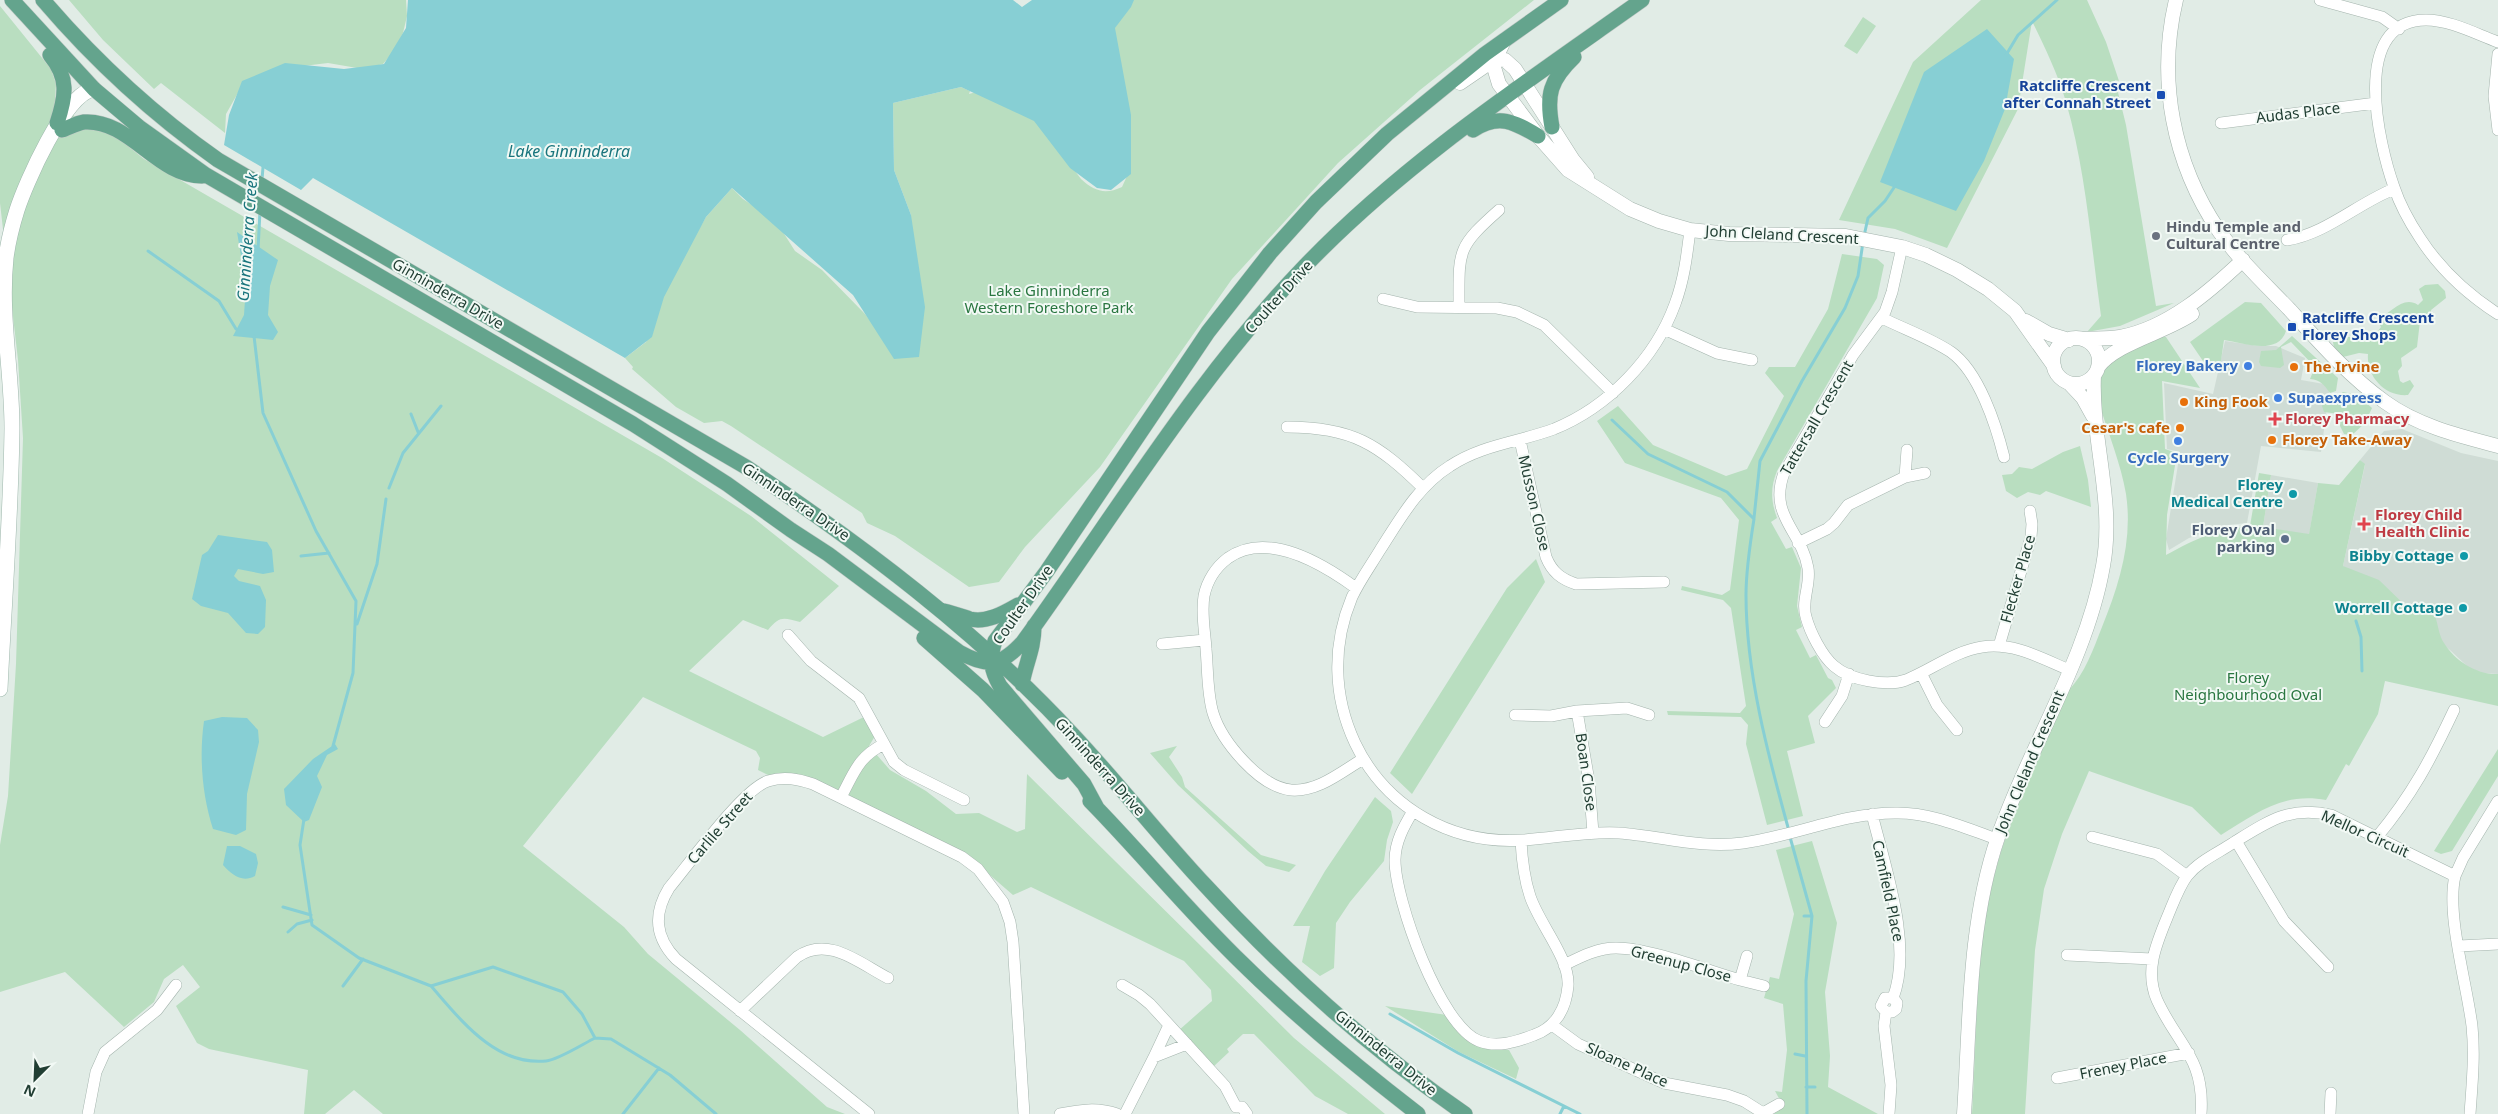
<svg xmlns="http://www.w3.org/2000/svg" width="2498" height="1114" font-family="'Noto Sans',sans-serif">
  <rect width="100%" height="100%" fill="#e1ece6"/>
  <path fill="#cfdcd5" d="M2225 341 2259 346H2276L2305 358 2301 380 2330 385 2321 452 2261 446 2247 523 2228 525 2189 538 2169 550 2166 539 2180 452 2167 449 2164 383 2213 394Z
    M2402 429 2461 453 2498 461V674L2481 673 2468 667 2450 650 2343 566 2365 465 2360 460 2384 431Z
    M2271 475 2318 483 2309 535 2263 527Z"/>
  <path fill="#b9dec0" d="M69 0H406L407 16 403 33 395 50 383 64 363 69 328 63 303 66 239 91 226 114 225 133 161 83 154 89 103 40Z
    M1133 0H1534L1420 90 1338 163 1232 279 1100 467 1025 547 999 582 969 587 895 536 867 523 862 513 731 426 722 421 704 423 676 407 632 369 633 367 625 358 646 342 665 287 706 217 732 188 743 199 776 221 795 251 822 270 865 314 884 338 911 215 894 170 893 103 961 87 970 91 969 94 980 91 1027 107 1081 179C1094 191 1105 195 1122 187L1127 176 1112 32Z
    M1981 0H2087L2106 42 2119 81 2115 80 2126 125 2156 306 2174 303 2120 326 2087 332 2101 316C2091 245 2086 171 2066 102 2058 74 2045 48 2032 21L2018 109 1947 248 1895 229 1839 220 1913 62Z
    M0 6 51 69 56 84 55 100 89 128 109 131 144 159 662 458 751 516 839 586 800 622C784 618 780 615 768 630L743 620 689 671 823 737 866 716 875 736 869 746 890 770 926 791 956 814 979 813 1017 832 1025 829 1027 774 1294 1038 1385 1114H1348L1315 1096 1254 1034H1243L1227 1049 1229 1052 1213 1067 1178 1031 1212 1001 1211 990 1184 961 1031 887 1013 895 984 870 800 779 770 776 758 770 760 758 756 751 643 697 523 846 624 927 648 954 740 1030 827 1107 845 1114H383L354 1090 325 1114H304L308 1070 209 1049 197 1043 176 1006 200 987 183 965 164 979 154 1002 124 1027 65 972 0 992V845L8 796 16 664 23 438 18 360 0 203Z
    M1863 17 1876 26 1857 54 1844 46Z
    M1842 254 1877 259 1884 265 1877 298 1777 471C1770 488 1771 501 1777 518L1771 522 1786 549 1792 547 1801 568 1797 606 1802 627 1796 630 1810 658 1816 655 1828 678 1832 680 1836 688 1808 716 1815 743 1787 751 1803 816 1767 825 1746 744 1748 725 1741 717 1668 715 1667 711 1740 713 1746 706 1731 608 1723 600 1681 590 1682 586 1722 595 1730 590 1739 520 1721 498 1625 463 1597 421 1618 406 1653 445 1726 476 1747 469 1784 396 1765 373 1769 367H1795L1828 309Z
    M2438 284 2445 291 2446 298 2431 310 2432 321H2420L2417 347 2401 358 2402 366 2398 371 2400 381 2403 383 2410 380 2414 386 2408 395C2384 397 2366 375 2368 354L2359 353 2343 357 2334 347 2332 338 2338 333 2346 337H2352L2355 330 2362 331 2370 337 2374 336 2381 327 2377 320C2391 313 2403 295 2418 305L2423 300 2419 289 2425 285Z
    M2245 302 2261 303 2286 331C2278 356 2243 343 2224 340L2220 367 2216 373 2203 361 2190 342Z
    M2157 336 2166 337 2200 388 2162 381 2165 449 2177 453 2167 515 2166 555C2198 538 2213 530 2250 526L2259 473 2271 475 2263 527 2309 534 2318 483 2339 485 2360 460 2365 464 2343 566 2379 580 2411 611 2435 616C2438 624 2439 636 2444 643 2455 661 2477 675 2498 674V706L2385 681 2378 714 2349 766 2346 764 2326 800C2282 792 2256 814 2221 835L2192 807 2089 771 2062 834 2044 889 2035 950 2025 1114H1972C1977 1032 1975 941 1998 862 2015 803 2044 746 2069 690 2085 673 2093 650 2102 627 2119 585 2133 541 2126 494 2121 464 2108 433 2099 403L2098 388 2102 367Z
    M2292 336 2338 378 2336 391 2330 393C2324 385 2321 380 2310 379L2315 367 2291 342 2281 347 2284 365 2280 368 2261 366 2259 362 2261 351 2276 350Z
    M2343 392 2357 395 2372 408 2365 423 2352 435 2344 434 2340 426 2341 417 2339 414 2324 412 2322 406C2326 398 2329 395 2338 396Z
    M2080 446 2088 480 2091 507 2046 491 2040 495 2028 492 2017 498 2006 491 2002 475 2012 474 2019 467 2032 469 2063 452Z
    M1536 559 1545 582 1412 794 1390 773 1507 588Z
    M1177 746 1169 757 1182 777 1185 787 1261 855 1296 865 1289 872 1266 866 1248 851 1178 785 1150 753Z
    M2498 749V776L2452 851 2441 854 2434 851Z
    M1375 797 1391 811 1393 822 1387 840 1384 861 1350 902 1336 923 1334 968 1320 976 1302 962 1310 926H1293L1325 871Z
    M1812 841 1837 923 1825 992 1830 1056 1828 1087 1878 1114H1774L1782 1104 1775 1091 1782 1092 1787 1050 1783 1004 1764 998 1770 977 1779 979 1794 914 1776 850Z
    M1385 1006 1447 1015C1466 1045 1475 1047 1509 1050L1519 1068 1516 1079 1459 1052Z"/>
  <path fill="#87cfd4" d="M408 0H1013L1022 7 1032 0H1134L1131 7 1115 28 1131 115V174L1111 190 1097 188 1070 168 1034 121 961 87 893 103 894 170 911 215 925 307 919 357 894 359 853 295 732 188 706 217 664 297 652 337 625 358 313 178 301 190 224 145 229 115 242 81 285 63 344 69 384 64 406 28Z
    M1987 29 2014 59 2005 109 1984 161 1956 211 1880 182 1924 72Z
    M237 232 278 260 270 286 268 315 278 332 273 340 233 336 244 315 246 285Z
    M218 535 267 542 272 550 274 572 263 574 238 569 234 576 239 581 260 586 266 600 265 627 258 634 246 633 228 613 201 606 192 599 202 555 208 551Z
    M222 717 247 718 258 730 259 742 247 794 246 830 236 835 213 829C202 795 199 756 204 721Z
    M335 744 338 749 327 755 317 776 322 787 309 820 304 822 286 805 284 789 313 759Z
    M227 846H240L256 854 258 863 255 876C242 883 232 875 223 865Z"/>
  <g fill="none" stroke-linecap="round" stroke-linejoin="round">
    <path stroke="#87cfd4" stroke-width="3" d="M2006 55 2018 35 2057 0
      M262 180 263 167 266 165
      M1864 236 1868 218 1885 201 1895 186
      M258 250 260 211
      M148 251 219 301 236 329
      M254 336 263 413 316 531 356 601 353 673 333 746
      M411 414 418 432
      M1612 420 1648 454 1727 492 1754 519C1750 544 1746 569 1746 595 1746 673 1768 755 1789 831
      M389 488 403 453 441 406
      M1754 518 1760 461 1802 381 1845 308 1858 276 1863 242
      M301 556 329 553
      M2356 621 2361 637 2362 671
      M357 624 377 564 386 499
      M304 819 300 845 312 925 359 958 431 986 493 967 563 992 582 1014 595 1038 611 1039 670 1075 716 1114
      M1790 837 1812 916 1806 981 1807 1114
      M283 907 311 915
      M1804 916H1812
      M288 932 297 924 312 920
      M343 986 363 959
      M431 986C461 1020 495 1066 546 1061 558 1060 583 1044 595 1038
      M1390 1014 1458 1053 1580 1114
      M1795 1054 1805 1056
      M1806 1087H1815
      M623 1114 659 1068
      M1560 1114 1564 1106"/>
    <g stroke="#a4b4ad" stroke-width="12">
      <path id="minor" d="M2320 0 2382 17 2399 29
        M2498 42C2476 34 2450 20 2426 20 2349 20 2379 145 2394 187 2400 205 2410 223 2420 238 2440 269 2467 294 2498 314
        M2498 54 2494 96 2498 130
        M2221 123 2376 103
        M1690 230C1687 255 1684 280 1675 304 1655 359 1608 407 1554 429 1519 442 1481 445 1450 466 1418 486 1400 519 1380 550 1371 565 1360 580 1352 597 1332 645 1333 696 1355 743 1386 808 1452 845 1523 840 1555 838 1587 831 1619 833 1661 836 1701 849 1743 843 1795 836 1845 812 1898 813 1932 813 1965 828 1997 839
        M2287 240C2326 234 2358 203 2394 189
        M1902 247 1892 292 1885 312 1853 355 1784 473C1768 516 1802 531 1808 568 1811 585 1801 600 1806 617 1810 632 1822 656 1834 666 1850 680 1886 687 1906 680 1931 670 1955 651 1982 647 2013 642 2041 658 2069 670
        M1383 299 1417 307 1497 308 1517 312 1544 325 1613 393
        M1459 307C1459 251 1456 248 1499 210
        M1882 318C1904 329 1930 338 1951 352 1979 372 1996 425 2004 457
        M1664 329 1717 353 1752 360
        M1287 427C1352 427 1378 444 1423 488
        M1520 440 1546 557C1552 572 1561 579 1576 584L1664 582
        M1905 477 1907 450
        M1798 543 1827 529 1834 523 1848 505 1905 477 1925 473
        M1356 588C1323 564 1268 530 1228 558 1216 567 1207 581 1204 596 1201 613 1205 632 1206 649 1208 670 1207 693 1213 713 1222 742 1260 787 1291 790 1318 792 1341 772 1363 759
        M788 635 811 661 859 698 894 762 904 770 964 800
        M1162 644 1205 640
        M1999 646 2031 537 2032 524 2030 511
        M1921 673 1937 705 1957 730
        M1577 711 1627 708 1649 715
        M1515 715 1551 716 1577 711 1589 781 1593 833
        M1825 722 1842 696 1849 674
        M841 797C854 773 858 757 884 744
        M1413 811C1404 826 1395 842 1395 860 1395 900 1440 1026 1479 1041 1497 1048 1516 1042 1534 1035 1555 1028 1566 1009 1568 986 1570 958 1539 924 1530 896 1524 878 1522 860 1521 841
        M1872 814C1885 867 1913 946 1893 998
        M2092 837 2157 854 2187 876
        M2377 837C2412 795 2431 759 2454 710
        M2236 841 2284 921 2328 967
        M2455 876 2463 858 2498 801
        M2459 946 2498 944
        M2067 955 2152 959
        M1747 956 1740 980 1764 986
        M1564 965C1580 957 1597 948 1616 948 1649 948 1706 970 1740 980
        M1122 985 1139 995 1150 1004 1225 1086 1236 1107
        M740 1011 797 957C828 935 859 963 888 978
        M1886 1012H1892L1896 1009 1897 1003 1893 998
        M1552 1025 1578 1044 1664 1083 1727 1095 1744 1101 1763 1113 1779 1104
        M1154 1057 1169 1025
        M2057 1078 2189 1053
        M1236 1107H1242L1247 1114
        M88 1114 96 1072 105 1052 157 1010 176 985
        M869 1114 676 959C655 937 653 914 669 888 689 864 743 789 768 781 784 776 798 779 813 784L962 857 978 869 1003 902 1010 922 1013 942 1024 1114
        M1060 1114C1080 1110 1097 1107 1117 1114
        M1125 1114 1154 1057 1187 1044
        M1889 1114 1891 1085 1884 1026 1886 1012 1881 1006 1885 998H1893
        M2201 1114C2205 1058 2178 1046 2157 1000 2144 970 2157 942 2169 913 2174 901 2179 887 2187 876 2199 861 2218 853 2233 843 2267 822 2290 805 2331 815L2455 876C2446 914 2467 985 2472 1026 2475 1056 2472 1085 2470 1114
        M2330 1114 2331 1093"/>
    </g>
    <g stroke="#a4b4ad" stroke-width="15">
      <path id="tertiary" d="M2176 0C2157 80 2173 163 2219 231 2239 260 2266 285 2290 310 2320 343 2349 376 2385 402 2418 426 2460 436 2498 446
        M1504 41 1493 64 1499 84 1538 136 1568 170 1630 209 1659 221 1690 230 1729 234 1846 236 1902 247 1926 255 1957 270 1988 289 2015 311 2054 366
        M1460 83 1495 59 1505 60 1515 69 1573 160 1587 177
        M2026 321 2049 334 2069 340
        M2053 361a23 23 0 1 1 46 0a23 23 0 1 1-46 0Z
        M2082 339C2094 338 2108 339 2120 337 2168 328 2209 292 2243 260
        M2098 367C2116 343 2164 333 2192 314
        M2069 383 2083 398 2093 416
        M1964 1114C1970 1023 1968 924 1998 837 2029 747 2087 659 2103 566 2115 502 2091 439 2094 375"/>
    </g>
    <g stroke="#9fb8ad" stroke-width="16">
      <path id="secondary" d="M0 689C4 603 11 515 12 428 12 372 0 315 6 258 8 242 12 226 17 210 25 185 65 92 94 89"/>
    </g>
    <g stroke="#c1c9c6" stroke-width="16">
      <path id="primary" d="M12 0 94 89 139 127 206 175 633 424 727 484 791 530 828 554 959 652C988 668 1001 666 1023 642 1115 515 1196 379 1305 266 1405 162 1525 83 1642 0
        M43 0C96 62 151 113 218 160L746 467C863 546 977 631 1073 735 1119 784 1160 837 1205 885 1283 970 1370 1049 1465 1114
        M50 55C69 78 66 96 57 123
        M1552 127C1546 95 1550 80 1574 57
        M62 130C68 128 77 123 84 122 130 119 157 176 202 176
        M1473 130C1499 113 1514 122 1538 136
        M944 611C953 613 961 616 970 619 987 623 1004 613 1018 605
        M924 638 983 690 1062 772
        M1022 684C1026 662 1034 649 1034 626
        M1090 801C1142 854 1189 912 1243 964 1298 1018 1357 1067 1418 1114
        M1097 808 1084 784 1000 686C991 670 989 659 995 641L1047 571 1208 332 1270 253 1316 202 1387 134 1485 54 1561 0"/>
    </g>
    <use href="#minor" stroke="#fff" stroke-width="11"/>
    <use href="#tertiary" stroke="#fff" stroke-width="14"/>
    <use href="#secondary" stroke="#fff" stroke-width="15"/>
    <use href="#primary" stroke="#64a48d" stroke-width="15"/>
  </g>
  <g fill="#1a4fb4" stroke="#f2f9f5" stroke-width="2">
    <rect x="2156" y="90" width="10" height="10" rx="2.5"/>
    <rect x="2287" y="322" width="10" height="10" rx="2.5"/>
  </g>
  <circle fill="#6b7280" stroke="#f2f9f5" stroke-width="2" cx="2156" cy="236" r="5"/>
  <g fill="#3f7fe0" stroke="#f2f9f5" stroke-width="2">
    <circle cx="2248" cy="366" r="5"/>
    <circle cx="2278" cy="398" r="5"/>
    <circle cx="2178" cy="441" r="5"/>
  </g>
  <g fill="#e8710a" stroke="#f2f9f5" stroke-width="2">
    <circle cx="2294" cy="367" r="5"/>
    <circle cx="2184" cy="402" r="5"/>
    <circle cx="2180" cy="428" r="5"/>
    <circle cx="2272" cy="440" r="5"/>
  </g>
  <g fill="#e0444e" stroke="#f2f9f5" stroke-width="2">
    <path d="M2272.5 411.5h5v5h5v5h-5v5h-5v-5h-5v-5h5z"/>
    <path d="M2361.5 516.5h5v5h5v5h-5v5h-5v-5h-5v-5h5z"/>
  </g>
  <g fill="#0f9aa8" stroke="#f2f9f5" stroke-width="2">
    <circle cx="2293" cy="494" r="5"/>
    <circle cx="2464" cy="556" r="5"/>
    <circle cx="2463" cy="608" r="5"/>
  </g>
  <circle fill="#5c6f8a" stroke="#f2f9f5" stroke-width="2" cx="2285" cy="539" r="5"/>
  <g text-anchor="middle" stroke-width="4" stroke-linejoin="round" paint-order="stroke">
    <g font-size="15" font-weight="bold" fill="#164399" stroke="#f2f9f5" text-anchor="end">
      <text x="2151" y="91">Ratcliffe Crescent<tspan x="2151" dy="17">after Connah Street</tspan></text>
      <text x="2302" y="323" text-anchor="start">Ratcliffe Crescent<tspan x="2302" dy="17">Florey Shops</tspan></text>
    </g>
    <g font-size="15" fill="#213e33" stroke="#f2f9f5">
      <text transform="translate(2298 113) rotate(-7)" y="5">Audas Place</text>
      <text transform="translate(1782 235) rotate(3)" y="5">John Cleland Crescent</text>
      <text transform="translate(448 294) rotate(30)" y="5">Ginninderra Drive</text>
      <text transform="translate(1279 297) rotate(-48)" y="5">Coulter Drive</text>
      <text transform="translate(1817 418) rotate(-60)" y="5">Tattersall Crescent</text>
      <text transform="translate(796 502) rotate(34)" y="5">Ginninderra Drive</text>
      <text transform="translate(1534 503) rotate(77)" y="5">Musson Close</text>
      <text transform="translate(2018 579) rotate(-74)" y="5">Flecker Place</text>
      <text transform="translate(1023 605) rotate(-55)" y="5">Coulter Drive</text>
      <text transform="translate(2030 762) rotate(-67)" y="5">John Cleland Crescent</text>
      <text transform="translate(1100 767) rotate(48)" y="5">Ginninderra Drive</text>
      <text transform="translate(1586 772) rotate(82)" y="5">Boan Close</text>
      <text transform="translate(720 828) rotate(-49)" y="5">Carlile Street</text>
      <text transform="translate(2365 834) rotate(24)" y="5">Mellor Circuit</text>
      <text transform="translate(1888 891) rotate(78)" y="5">Camfield Place</text>
      <text transform="translate(1681 964) rotate(15)" y="5">Greenup Close</text>
      <text transform="translate(1386 1053) rotate(39)" y="5">Ginninderra Drive</text>
      <text transform="translate(1627 1065) rotate(24)" y="5">Sloane Place</text>
      <text transform="translate(2123 1066) rotate(-11)" y="5">Freney Place</text>
    </g>
    <g font-size="15" font-weight="bold" fill="#5b616d" stroke="#f2f9f5" text-anchor="start">
      <text x="2166" y="232">Hindu Temple and<tspan x="2166" dy="17">Cultural Centre</tspan></text>
    </g>
    <g font-size="15" fill="#297640" stroke="#f2f9f5">
      <text x="1049" y="296">Lake Ginninderra<tspan x="1049" dy="17">Western Foreshore Park</tspan></text>
      <text x="2248" y="683">Florey<tspan x="2248" dy="17">Neighbourhood Oval</tspan></text>
    </g>
    <g font-size="15" font-weight="bold" fill="#366cbe" stroke="#f2f9f5" text-anchor="end">
      <text x="2238" y="371">Florey Bakery</text>
      <text x="2288" y="403" text-anchor="start">Supaexpress</text>
      <text x="2178" y="463" text-anchor="middle">Cycle Surgery</text>
    </g>
    <g font-size="15" font-weight="bold" fill="#c56008" stroke="#f2f9f5" text-anchor="start">
      <text x="2304" y="372">The Irvine</text>
      <text x="2194" y="407">King Fook</text>
      <text x="2170" y="433" text-anchor="end">Cesar's cafe</text>
      <text x="2282" y="445">Florey Take-Away</text>
    </g>
    <g font-size="15" font-weight="bold" fill="#be3a42" stroke="#f2f9f5" text-anchor="start">
      <text x="2285" y="424">Florey Pharmacy</text>
      <text x="2375" y="520">Florey Child<tspan x="2375" dy="17">Health Clinic</tspan></text>
    </g>
    <g font-size="15" font-weight="bold" fill="#0d838f" stroke="#f2f9f5" text-anchor="end">
      <text x="2283" y="490">Florey<tspan x="2283" dy="17">Medical Centre</tspan></text>
      <text x="2454" y="561">Bibby Cottage</text>
      <text x="2453" y="613">Worrell Cottage</text>
    </g>
    <g font-size="15" font-weight="bold" fill="#4e5e75" stroke="#f2f9f5" text-anchor="end">
      <text x="2275" y="535">Florey Oval<tspan x="2275" dy="17">parking</tspan></text>
    </g>
    <g font-size="16" font-style="italic" fill="#18747c" stroke="#f2f9f5">
      <text x="569" y="157">Lake Ginninderra</text>
      <text transform="translate(247 237) rotate(-86)" y="6">Ginninderra Creek</text>
    </g>
  </g>
  <g transform="translate(35 1079) rotate(204)" stroke="#f2f9f5" stroke-width="4" paint-order="stroke">
  <path d="M0-4L9 19L0 12L-9 19Z" fill="#213e33"/>
  <text y="-8" font-size="14" font-weight="bold" text-anchor="middle" fill="#213e33">N</text>
  </g>
</svg>
